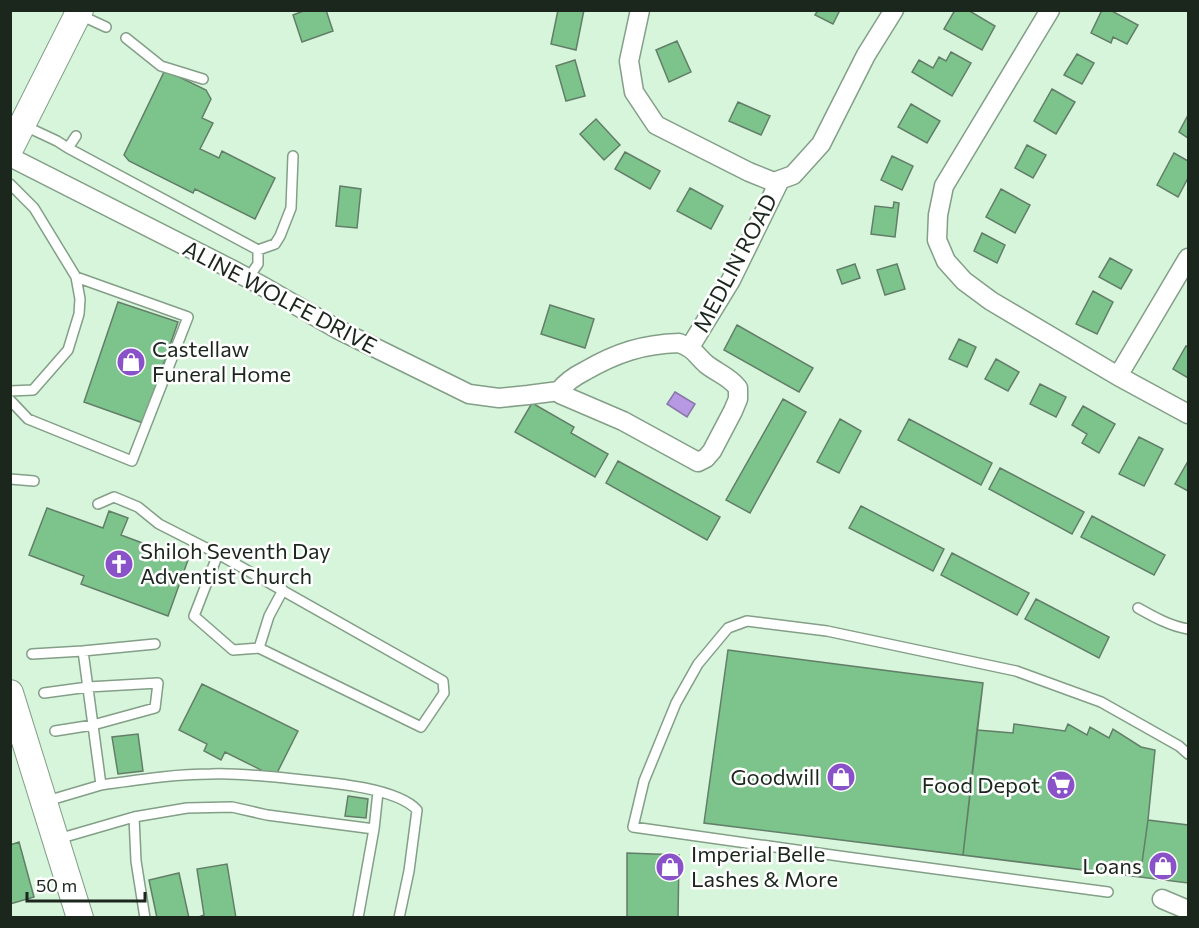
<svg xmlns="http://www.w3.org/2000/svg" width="1199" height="928" font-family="Commissioner,sans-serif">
  <rect width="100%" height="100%" fill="#d7f5db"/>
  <path fill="#b799e3" stroke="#8876a8" stroke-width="1.5" d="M675 392 695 404 687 417 667 404Z"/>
  <path fill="#7cc48b" stroke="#637e68" stroke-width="1.5" d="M306 10H326L333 31 302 42 293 15Z
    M558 10H584L576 50 551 44Z
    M818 10H840L833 24 815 15Z
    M955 10H968L995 26 982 50 944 29Z
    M1102 10H1110L1138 25 1127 44 1113 37 1111 43 1091 33Z
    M677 41 691 72 669 82 656 50Z
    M951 52 971 63 952 96 912 72 919 60 933 68 939 57 946 61Z
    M1077 54 1094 63 1082 84 1064 75Z
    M575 60 585 96 566 101 556 66Z
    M165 70 206 90 211 99 202 118 213 123 200 149 219 158 222 151 275 178 255 219 195 189 193 193 129 161 124 155Z
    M1052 89 1075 102 1056 134 1034 121Z
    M738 102 770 116 761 135 729 121Z
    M911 104 940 121 927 143 898 127Z
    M1188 115V138L1179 132Z
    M596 119 620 145 604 160 580 134Z
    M1027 145 1046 155 1033 178 1015 168Z
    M625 152 660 171 650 189 615 169Z
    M1174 153 1188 161V178L1178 197 1157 185Z
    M892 156 913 166 902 190 881 180Z
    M340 186 361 189 357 228 336 226Z
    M690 188 723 206 711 229 677 211Z
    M1001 189 1030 205 1015 233 986 217Z
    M894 202 899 203 895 237 871 234 875 206 893 208Z
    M982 233 1005 245 997 263 974 251Z
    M1110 258 1132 270 1121 289 1099 277Z
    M855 264 860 278 842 284 837 270Z
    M897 264 905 289 885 295 877 270Z
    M1093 291 1113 302 1097 334 1076 324Z
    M118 302 178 322 143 423 84 402Z
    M550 305 594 319 585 348 541 334Z
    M737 325 813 368 799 392 724 350Z
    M959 339 976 347 967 367 949 359Z
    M1186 346 1188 347V378L1173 369Z
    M996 359 1019 372 1008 391 985 379Z
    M1040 384 1066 397 1056 417 1030 404Z
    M783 399 806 412 750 513 726 500Z
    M532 403 574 427 571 433 608 454 595 477 515 432Z
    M1083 406 1115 424 1099 453 1082 443 1087 434 1072 425Z
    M840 419 861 431 839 473 817 462Z
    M909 419 992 463 981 485 898 440Z
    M1139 437 1163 449 1144 486 1119 474Z
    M618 461 720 517 707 540 606 483Z
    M1187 463 1188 464V491L1175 484Z
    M1000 468 1084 512 1072 534 989 489Z
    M861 506 944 549 933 571 849 528Z
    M47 508 103 528 109 511 128 518 121 535 188 560 168 616 81 584 84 576 29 555Z
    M1092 516 1165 555 1154 575 1081 537Z
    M952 553 1029 593 1017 615 941 575Z
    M1036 599 1109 637 1099 658 1025 619Z
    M728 650 983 683 977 730 1013 733 1014 724 1065 731 1068 724 1087 735 1090 727 1109 738 1113 729 1141 747 1155 750 1148 820 1188 825V883L704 823Z
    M728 650 983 683 963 855 704 823Z
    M202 684 298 731 275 777 225 752 221 760 204 751 207 744 179 730Z
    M1014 724 1065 731 1068 724 1087 735 1090 727 1109 738 1113 729 1141 747 1155 750 1148 820 1140 877 963 855 977 730 1013 733Z
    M138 734 143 771 118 774 112 737Z
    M348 796 368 799 366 818 345 816Z
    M19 842 34 897 10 904V845Z
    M627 853 679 855 678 918H627Z
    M227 864 236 918H196L204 915 197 869Z
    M179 873 189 918H157L149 880Z"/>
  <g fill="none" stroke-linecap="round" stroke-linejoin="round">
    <g stroke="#839f87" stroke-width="12">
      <path id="lane" d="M80 15 106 27
        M126 38 161 66 203 79
        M25 126 57 141 68 148 76 136
        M68 148 258 250 275 244 280 236 291 208 293 156
        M10 184 34 208 76 277 80 299 79 314 68 350 33 390 10 391
        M248 278 258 264V250
        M10 400 28 419 132 461 188 317 76 277
        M10 479 34 481
        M98 504 114 497 138 507 159 524 218 554 194 616 233 650 259 648
        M218 554 443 681 444 693 421 727 259 648 269 616 283 590
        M1138 608C1154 617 1170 626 1188 629
        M32 654 83 651
        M44 693 88 687 158 683 155 708 93 725 55 731
        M101 785C137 780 174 774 211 774 238 773 266 776 294 779 325 782 396 787 417 810L409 871 399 918
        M47 801 101 785 83 651 155 644
        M134 817 136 861 145 918
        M58 839 134 817 187 808 232 807 267 815 374 829
        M1108 892 839 856 633 827 644 781 676 703 698 664 728 628 747 621 827 631 1016 671 1101 702 1179 746 1188 754
        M358 918 374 829 378 792"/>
    </g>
    <g stroke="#839f87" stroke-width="21">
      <path id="street" d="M640 10 629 61 634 92 656 125 749 172 774 182 793 175 821 144 866 55 894 10
        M1050 10 944 186 938 215 937 240 946 261 964 281 991 301 1118 376 1188 414
        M10 157 231 269 266 288 337 329 469 394 499 398 528 395 559 391
        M679 343C695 349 695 354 706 364 717 373 729 376 738 388V399L733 411 712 451 706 458 698 462 623 421 560 394 559 391C566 382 575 376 585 371 616 353 643 344 679 343Z
        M690 347 731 280 780 180
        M1118 376 1188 258
        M1162 899 1188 910"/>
    </g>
    <g stroke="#839f87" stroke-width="28">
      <path id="secondary" d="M10 149 80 10
        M10 693 80 918"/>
    </g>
    <use href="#lane" stroke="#fff" stroke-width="9"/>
    <use href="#street" stroke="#fff" stroke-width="18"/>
    <use href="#secondary" stroke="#fff" stroke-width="26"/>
  </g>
  <defs>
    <g id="shop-disc" transform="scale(1.5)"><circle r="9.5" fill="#8a52c9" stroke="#fff"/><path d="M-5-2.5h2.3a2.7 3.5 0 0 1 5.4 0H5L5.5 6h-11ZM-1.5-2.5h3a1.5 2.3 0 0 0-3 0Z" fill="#fff"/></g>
    <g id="church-disc" transform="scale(1.5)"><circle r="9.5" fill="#8a52c9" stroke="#fff"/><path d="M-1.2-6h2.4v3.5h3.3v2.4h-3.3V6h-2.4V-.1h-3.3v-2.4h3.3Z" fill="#fff"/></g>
    <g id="supermarket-disc" transform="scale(1.5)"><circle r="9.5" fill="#8a52c9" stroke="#fff"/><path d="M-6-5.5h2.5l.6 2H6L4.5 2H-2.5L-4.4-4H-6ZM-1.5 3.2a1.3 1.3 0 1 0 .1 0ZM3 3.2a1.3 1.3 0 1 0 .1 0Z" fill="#fff"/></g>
  </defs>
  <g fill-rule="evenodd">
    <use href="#shop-disc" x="131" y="362"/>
    <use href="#church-disc" x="119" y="564"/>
    <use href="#shop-disc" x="841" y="777"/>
    <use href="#supermarket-disc" x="1061" y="785"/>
    <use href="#shop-disc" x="1163" y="866"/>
    <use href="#shop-disc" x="670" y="867"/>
  </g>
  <g text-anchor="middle" stroke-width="5" stroke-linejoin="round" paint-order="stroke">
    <g font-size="22" fill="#1b261d" stroke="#fff">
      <text transform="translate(735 263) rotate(-62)" y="8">MEDLIN ROAD</text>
      <text transform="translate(280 297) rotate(28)" y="8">ALINE WOLFE DRIVE</text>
    </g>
    <g font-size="22" fill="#1b261d" stroke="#fff" text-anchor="start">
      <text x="152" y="357">Castellaw<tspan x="152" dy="25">Funeral Home</tspan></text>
      <text x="140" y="559">Shiloh Seventh Day<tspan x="140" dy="25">Adventist Church</tspan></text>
      <text x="820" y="785" text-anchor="end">Goodwill</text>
      <text x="1040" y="793" text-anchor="end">Food Depot</text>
      <text x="691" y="862">Imperial Belle<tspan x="691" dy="25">Lashes &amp; More</tspan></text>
      <text x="1142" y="874" text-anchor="end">Loans</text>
    </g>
  </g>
  <rect width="1199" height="928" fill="none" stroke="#1b261d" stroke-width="24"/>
  <path d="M27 892v9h118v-9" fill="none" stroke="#1b261d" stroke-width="3"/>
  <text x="36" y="892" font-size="18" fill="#1b261d" stroke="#ffffff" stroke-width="4.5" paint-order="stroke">50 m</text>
</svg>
